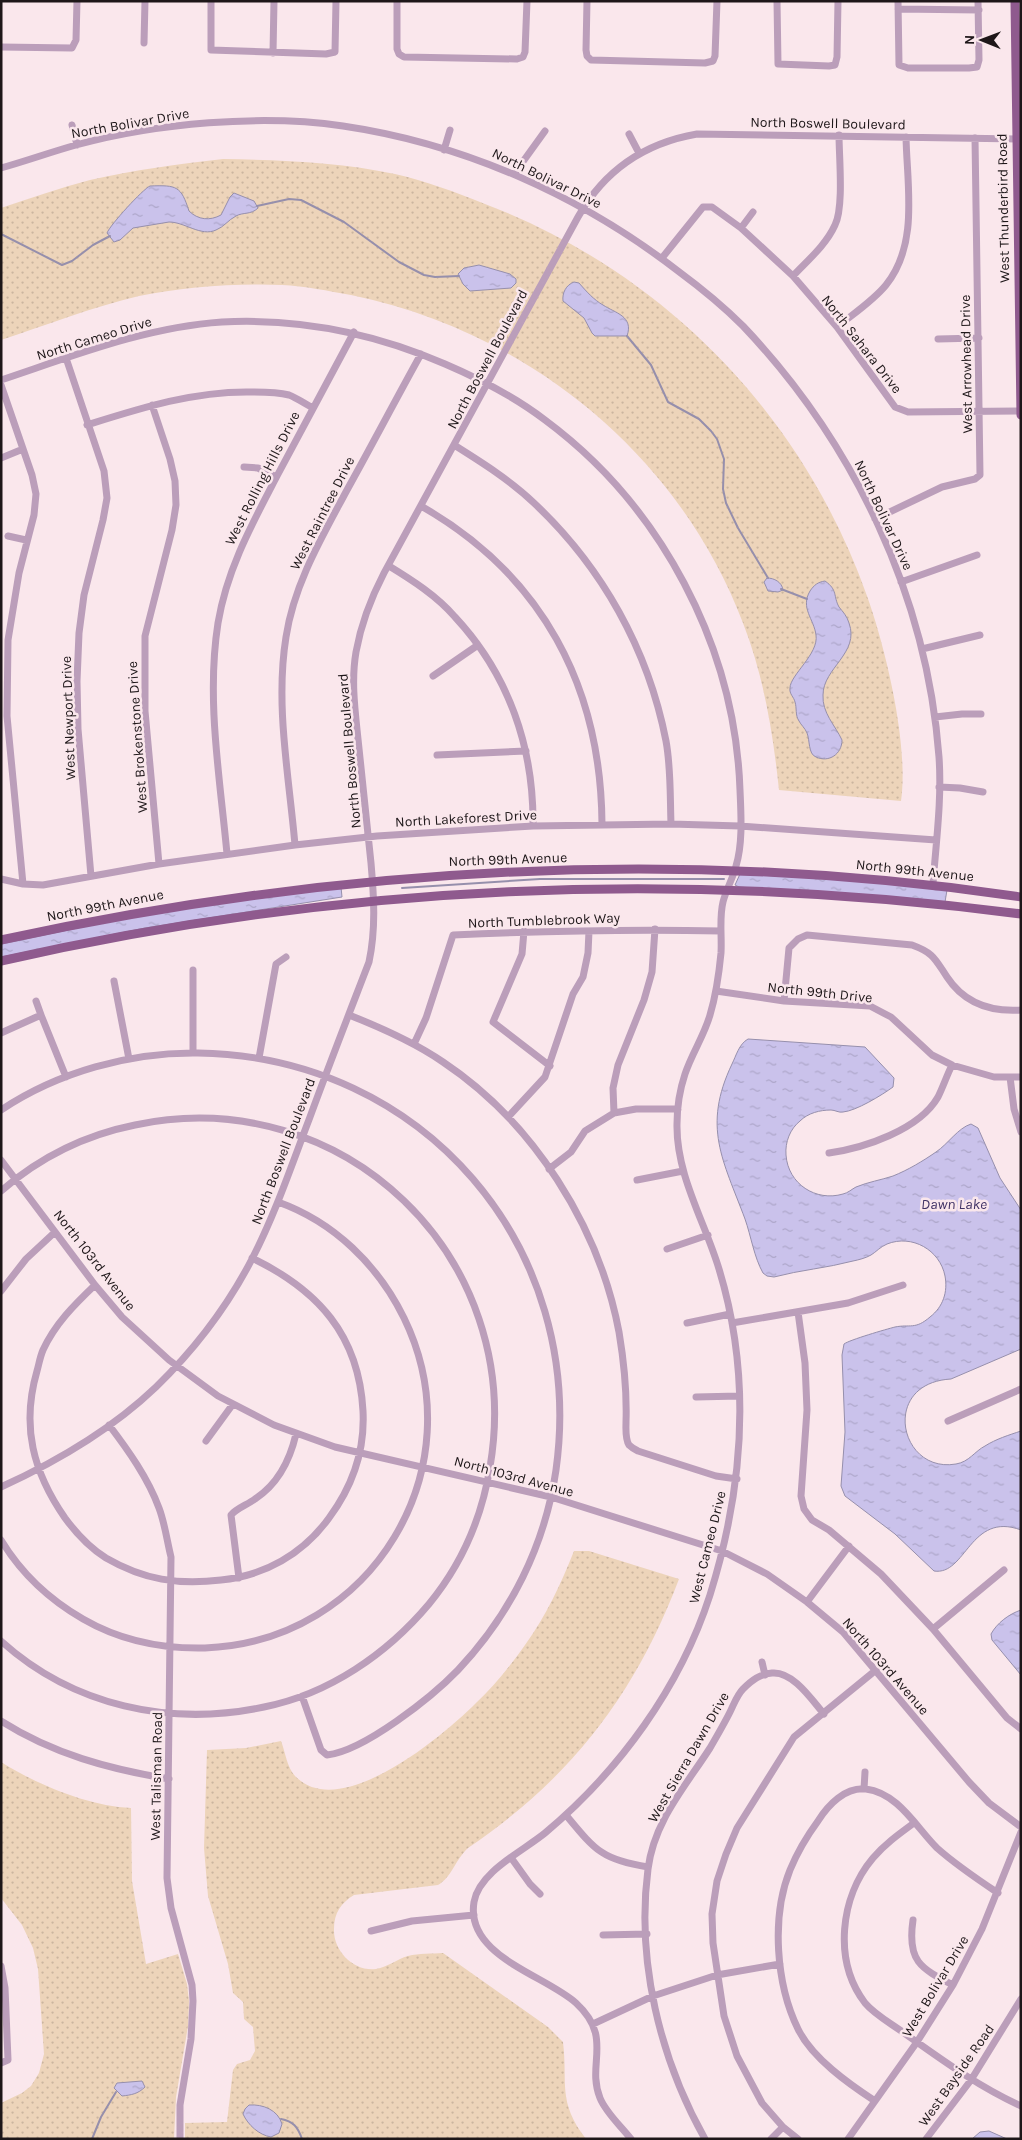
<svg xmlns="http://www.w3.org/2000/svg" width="1022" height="2140" font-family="Karla,sans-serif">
  <defs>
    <pattern id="grass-dots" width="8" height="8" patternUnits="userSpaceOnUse" patternTransform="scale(1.25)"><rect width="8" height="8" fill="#edd4ba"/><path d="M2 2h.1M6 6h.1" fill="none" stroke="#cbb59f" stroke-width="1.8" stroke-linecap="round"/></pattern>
    <pattern id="water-ripples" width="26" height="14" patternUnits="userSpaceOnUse" patternTransform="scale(1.25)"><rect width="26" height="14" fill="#cac2eb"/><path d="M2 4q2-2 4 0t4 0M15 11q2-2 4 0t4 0" fill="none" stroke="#ada6c9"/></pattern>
  </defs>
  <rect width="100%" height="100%" fill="#fae7ec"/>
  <path fill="url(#grass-dots)" d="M223 159C281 160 339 162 395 174 426 181 455 192 485 204 664 272 803 415 867 596 886 649 909 746 901 801L779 790C773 733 764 677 743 623 679 454 527 331 351 295 328 291 305 286 282 285 238 283 182 287 139 296 92 307 47 325 1 340V208C31 198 60 188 90 180 134 170 178 164 223 159Z
    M574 1551H589L679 1579C635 1695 571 1778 468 1848 455 1860 452 1877 438 1885L354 1895C341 1903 334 1913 334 1929 333 1951 354 1972 376 1969 388 1967 397 1959 408 1956 419 1953 432 1954 443 1953L548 2027 563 2042C568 2084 557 2101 586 2139H185V2123L227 2122 233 2070 237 2064 250 2060 255 2051 253 2027 244 2019 243 2002 233 1993 228 1964 208 1896 204 1848 207 1750 246 1748 281 1741C285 1751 287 1768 295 1776 340 1823 443 1736 476 1703 494 1686 511 1665 525 1645 546 1616 561 1584 574 1551Z
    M1 1762C38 1785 88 1806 131 1808L132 1881 146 1964 178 1954 187 1984 189 2001 188 2026 176 2097 174 2139H1V2103L22 2093 31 2086 39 2073 44 2054 38 1969 33 1948 22 1925 1 1898Z"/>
  <path fill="url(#water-ripples)" stroke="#968fac" d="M150 186C177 185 181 186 189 211 198 220 210 221 221 215L230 197 234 193 254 201 258 208C251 215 243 212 236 216 228 220 224 227 216 230 201 237 185 222 169 222L133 228 120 240 114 242 107 233C110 225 143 189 150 186Z
    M479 265 510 274 516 279V283L511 288 470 291 463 284 458 274 464 268Z
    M574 282 579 283C586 291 594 300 603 305 615 313 634 316 627 336H595L592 333 584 318 563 301C562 293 566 285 574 282Z
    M767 578C774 578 782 582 783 590L778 592 768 591 764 582Z
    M825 581C838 590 833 596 839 607 843 612 847 616 849 623 860 653 823 668 823 695 822 713 835 725 842 740 842 754 829 763 816 757 808 754 810 740 807 733 805 728 801 725 799 721 795 715 797 708 795 702 794 697 789 694 790 688 790 675 819 654 816 635 814 619 800 608 810 591 814 585 818 582 825 581Z
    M740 874 850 880 947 890 945 902 739 887 735 885Z
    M341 887 342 897 145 928 1 957V944L150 913Z
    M748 1039 865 1047 894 1078 893 1087C882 1095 856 1111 843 1112 839 1113 835 1110 831 1110 820 1110 808 1113 800 1121 790 1129 785 1142 786 1155 788 1184 816 1202 843 1194 848 1193 852 1189 856 1187 868 1182 881 1180 893 1176 908 1170 923 1161 936 1152 948 1144 958 1128 971 1124L978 1128 1000 1178 1021 1210V1349L951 1379C880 1383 899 1474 956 1464 969 1462 975 1451 985 1446 996 1439 1009 1435 1021 1431V1530C970 1511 966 1576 934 1571L895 1534 845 1496 841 1486 845 1432 842 1355 844 1344C849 1340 887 1329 895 1327 910 1324 915 1330 930 1317 943 1307 948 1292 945 1276 940 1250 912 1234 887 1244 880 1247 876 1252 871 1255 866 1258 858 1260 853 1261 827 1268 800 1270 774 1277L767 1276 763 1273C754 1257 751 1236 745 1219 723 1160 702 1127 732 1064 736 1056 739 1044 748 1039Z
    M1021 1610V1675L992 1640 991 1634C997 1623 1009 1614 1021 1610Z
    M142 2081 145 2087C138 2094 131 2095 122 2096L114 2088 117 2083Z
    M249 2105C263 2104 278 2110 282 2124L279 2133 271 2137C259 2135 248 2125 243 2114L245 2109Z
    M989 2131 1007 2139H972L980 2132Z"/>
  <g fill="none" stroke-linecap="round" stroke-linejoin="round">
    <path stroke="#968fac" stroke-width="2" d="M257 206 289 199 301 200 344 222 399 262 424 275 435 277 459 276
      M1 234 62 265 72 261 93 245 110 236
      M627 336 651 365 668 402 699 419 711 431 717 439 724 459 723 489 726 503 738 528 768 578
      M781 589 807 599
      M402 888 540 879H724
      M281 2119C293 2121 298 2127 302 2139
      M92 2139 101 2117 116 2092"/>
    <path stroke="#bb9eba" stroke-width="7" d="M211 1V50L326 54 335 52 336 1
      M397 1V49L399 54 404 57 517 59 523 57 525 52 527 1
      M587 1 586 50 587 56 591 60 705 63 713 61 715 56 717 1
      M777 1 778 64 829 66 835 65 837 57 838 1
      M898 1 899 65 908 68H969L977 67 979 60 978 1
      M898 9 979 10
      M144 43 145 1
      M1 47 72 48 76 40 77 1
      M273 53 274 1
      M72 125 77 145
      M629 134 639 153
      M444 150 450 130
      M1 168C26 161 51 152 76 145 156 123 261 114 343 126 465 144 581 196 678 271 701 288 723 306 743 326 854 443 927 596 939 757 942 799 936 842 933 884
      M514 174 545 131
      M741 228 753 212
      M662 258 703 207H712L741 228 793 276 837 327 895 407 908 412 1021 411
      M793 276C807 261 826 245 835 225 844 207 839 157 839 135
      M837 327C853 314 873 301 886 285 919 244 907 186 906 137
      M938 339 979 338
      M66 358 104 471 107 498 103 520 84 595 79 633 77 681 78 729 91 876
      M1 380C73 356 146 327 222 322 300 318 374 333 445 364 480 379 515 397 545 420 661 506 735 646 740 790 741 814 743 843 736 866 733 878 726 890 723 902 719 918 722 936 721 953 719 974 716 995 710 1015 704 1036 692 1053 685 1074 680 1089 677 1107 677 1124 676 1175 705 1222 719 1269 752 1377 743 1489 710 1595 680 1688 619 1771 545 1833 523 1851 479 1872 474 1902 465 1956 545 1975 576 2003 614 2038 586 2063 600 2098 606 2113 621 2126 631 2139
      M1 385 32 475 36 494 34 515 19 573 8 640 7 716 23 884
      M152 405 170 459 175 481 176 505 172 530 145 636V711L159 864
      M87 425C141 408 194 391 251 392 263 392 277 392 289 395 297 398 305 404 313 408
      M454 445C481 462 510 480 534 503 602 567 648 649 666 741 671 768 670 796 671 824
      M1 458 23 449
      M244 467 258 468 276 477
      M421 506C542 575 601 686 602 824
      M875 519 942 487 975 479 980 475 975 138
      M8 536 26 540
      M389 566C412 580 437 596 455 617 509 675 534 748 533 826
      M901 582 977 555
      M922 649 980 635
      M433 676 478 645
      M935 717 962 714H981
      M437 755 526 751
      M939 787 960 788 983 792
      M295 845C289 776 275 705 286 637 294 584 322 537 347 490 372 445 396 399 421 354
      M227 854C220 778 206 699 218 623 227 569 252 524 277 476 303 428 328 380 354 332
      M1 879 23 884 43 885 159 864 295 845 377 836 533 826 671 824 740 826 936 840
      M524 931 522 954 493 1022 550 1066
      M114 981 129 1059
      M716 991 784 1001 870 1006 891 1017 932 1055 952 1065 994 1077H1021
      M36 1001 41 1015
      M784 1001 789 948 798 939 807 935 912 945C934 953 935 959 947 977 964 1003 991 1012 1021 1010
      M349 1015C382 1028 414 1042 443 1062 533 1122 599 1226 619 1332 624 1362 627 1392 626 1422 626 1429 625 1439 629 1445 631 1447 636 1450 638 1451L716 1476 737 1479
      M1 1033 41 1015 66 1077
      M414 1044 426 1018 453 935C542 931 632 929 721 931
      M193 1053V970
      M259 1058 276 964 286 957
      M1010 1077 1014 1109 1021 1132
      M1 1110C58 1072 130 1052 198 1053 423 1056 587 1247 556 1470 545 1545 511 1614 458 1670 432 1697 364 1751 327 1755L321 1750 302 1696
      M614 1113 613 1088 618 1065 644 1000 652 972 655 929
      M508 1117 545 1077 573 994 583 977 588 953 589 931
      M829 1153C864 1148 919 1130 938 1097 943 1087 947 1075 952 1065
      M1 1160 95 1285 122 1317 169 1360 218 1396 274 1425 335 1447 551 1497 722 1551 767 1574 807 1602 843 1632 969 1782 989 1803 1021 1827
      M549 1169 571 1152 585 1131 614 1113 636 1109H678
      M637 1180 683 1171
      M1 1191C39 1158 85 1135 135 1125 343 1081 526 1257 490 1467 482 1517 461 1565 429 1604 387 1654 329 1694 264 1707 170 1727 73 1706 1 1641
      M667 1249 708 1235
      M95 1285C74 1305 55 1324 43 1350 40 1357 39 1364 37 1371 21 1426 33 1472 65 1518 76 1533 90 1548 106 1558 144 1580 178 1585 221 1580 264 1576 303 1554 329 1518 352 1487 365 1450 363 1411 359 1335 318 1290 252 1258
      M1 1291 26 1259 55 1232
      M798 1312 805 1363 807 1410 801 1496 804 1509 812 1520 829 1530 881 1574 933 1629 1007 1718 1021 1729
      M687 1323 730 1314
      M732 1323 848 1303 903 1285
      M696 1397 739 1396
      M948 1421 1021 1389
      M109 1425C128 1450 148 1478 159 1508 165 1524 167 1541 171 1557L167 1878 171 1908 192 1985 193 2001 191 2039 180 2105V2139
      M206 1441 233 1404
      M1 1487C56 1462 112 1429 156 1387 194 1350 229 1304 253 1257 276 1212 292 1164 310 1117 329 1065 349 1014 369 962 376 929 374 897 371 863 367 822 362 780 358 739 355 710 351 681 356 652 361 624 371 598 384 573L578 217C604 171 645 143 697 134L1020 139
      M1 1540C21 1573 50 1600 83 1619 121 1641 162 1649 205 1648 372 1642 477 1468 404 1318 378 1265 334 1222 278 1202
      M239 1578 231 1515C237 1508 247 1505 255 1499 278 1484 290 1460 296 1434
      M807 1602 849 1546
      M933 1629 1004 1570
      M762 1662 765 1675
      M1 1721C53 1754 109 1769 169 1779
      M864 1789 865 1772
      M566 1815C595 1850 602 1860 648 1867
      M914 1823C899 1834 885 1844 873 1858 840 1897 833 1961 865 2003 875 2015 892 2024 904 2033 942 2060 979 2087 1021 2106
      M512 1859 530 1884 540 1894
      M913 1920C907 1961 920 1968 953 1985
      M371 1931 412 1921 474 1915
      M603 1935 647 1934
      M1 1966 5 1988 8 2060 1 2063
      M593 2024 653 1996 717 1975 780 1964
      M875 2101C849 2084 812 2058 798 2029 776 1984 771 1917 790 1870 797 1853 807 1836 818 1821 828 1805 845 1787 866 1789 898 1793 916 1827 937 1848 956 1865 977 1879 998 1893
      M705 2139C660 2059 636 1961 648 1869 654 1821 685 1787 710 1748 717 1736 724 1724 730 1712 734 1704 737 1695 743 1689 752 1680 760 1674 772 1673 793 1671 812 1700 824 1714
      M771 2139 783 2127
      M798 2139 783 2127 762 2103 737 2056 724 2016 713 1943 712 1914 717 1881 726 1854 737 1828 794 1737 876 1670
      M848 2139 917 2042 953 1985 982 1929 1021 1832
      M926 2139 971 2080 1021 1999"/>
    <path stroke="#8f5a8e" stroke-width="9" d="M1015 1 1021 415
      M1 940C338 867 679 846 1021 897
      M1 961C341 884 675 869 1021 914"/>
  </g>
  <g text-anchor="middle" stroke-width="5" stroke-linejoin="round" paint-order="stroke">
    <g font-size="14" fill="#1e1719" stroke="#fae7ec">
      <text transform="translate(130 123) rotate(-10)" y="5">North Bolivar Drive</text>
      <text transform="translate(828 123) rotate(1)" y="5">North Boswell Boulevard</text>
      <text transform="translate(547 178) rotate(26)" y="5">North Bolivar Drive</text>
      <text transform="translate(1003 208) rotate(-91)" y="5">West Thunderbird Road</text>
      <text transform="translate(94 338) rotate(-17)" y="5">North Cameo Drive</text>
      <text transform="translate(862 344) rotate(52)" y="5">North Sahara Drive</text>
      <text transform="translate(487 359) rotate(-62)" y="5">North Boswell Boulevard</text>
      <text transform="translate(966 364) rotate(-91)" y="5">West Arrowhead Drive</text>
      <text transform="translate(262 478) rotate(-63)" y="5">West Rolling Hills Drive</text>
      <text transform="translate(322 513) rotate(-63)" y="5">West Raintree Drive</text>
      <text transform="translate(884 515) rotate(65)" y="5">North Bolivar Drive</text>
      <text transform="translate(68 718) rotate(-92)" y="5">West Newport Drive</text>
      <text transform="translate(137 737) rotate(-94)" y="5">West Brokenstone Drive</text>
      <text transform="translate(349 751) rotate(-95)" y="5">North Boswell Boulevard</text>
      <text transform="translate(466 818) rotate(-3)" y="5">North Lakeforest Drive</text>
      <text transform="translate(508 859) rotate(-2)" y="5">North 99th Avenue</text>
      <text transform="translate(915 870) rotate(6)" y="5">North 99th Avenue</text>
      <text transform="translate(105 905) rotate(-11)" y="5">North 99th Avenue</text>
      <text transform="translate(544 920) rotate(-2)" y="5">North Tumblebrook Way</text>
      <text transform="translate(820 992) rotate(6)" y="5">North 99th Drive</text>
      <text transform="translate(283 1151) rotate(-69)" y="5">North Boswell Boulevard</text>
      <text transform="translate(95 1260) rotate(52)" y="5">North 103rd Avenue</text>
      <text transform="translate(514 1476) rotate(15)" y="5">North 103rd Avenue</text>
      <text transform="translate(707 1547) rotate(-76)" y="5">West Cameo Drive</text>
      <text transform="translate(886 1666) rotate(49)" y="5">North 103rd Avenue</text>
      <text transform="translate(688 1757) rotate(-60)" y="5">West Sierra Dawn Drive</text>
      <text transform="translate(156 1776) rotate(-89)" y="5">West Talisman Road</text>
      <text transform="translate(935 1986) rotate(-59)" y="5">West Bolivar Drive</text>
      <text transform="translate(956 2075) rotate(-55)" y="5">West Bayside Road</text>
    </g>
    <g font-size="15" font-style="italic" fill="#403265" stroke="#fae7ec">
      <text x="954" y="1209">Dawn Lake</text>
    </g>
  </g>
  <rect width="1022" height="2140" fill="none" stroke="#1e1719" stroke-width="5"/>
  <g transform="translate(982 40) rotate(271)" stroke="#fae7ec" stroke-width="4" paint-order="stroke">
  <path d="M0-4L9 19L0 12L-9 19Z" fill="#1e1719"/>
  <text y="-8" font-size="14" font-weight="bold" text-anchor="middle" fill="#1e1719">N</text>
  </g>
</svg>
